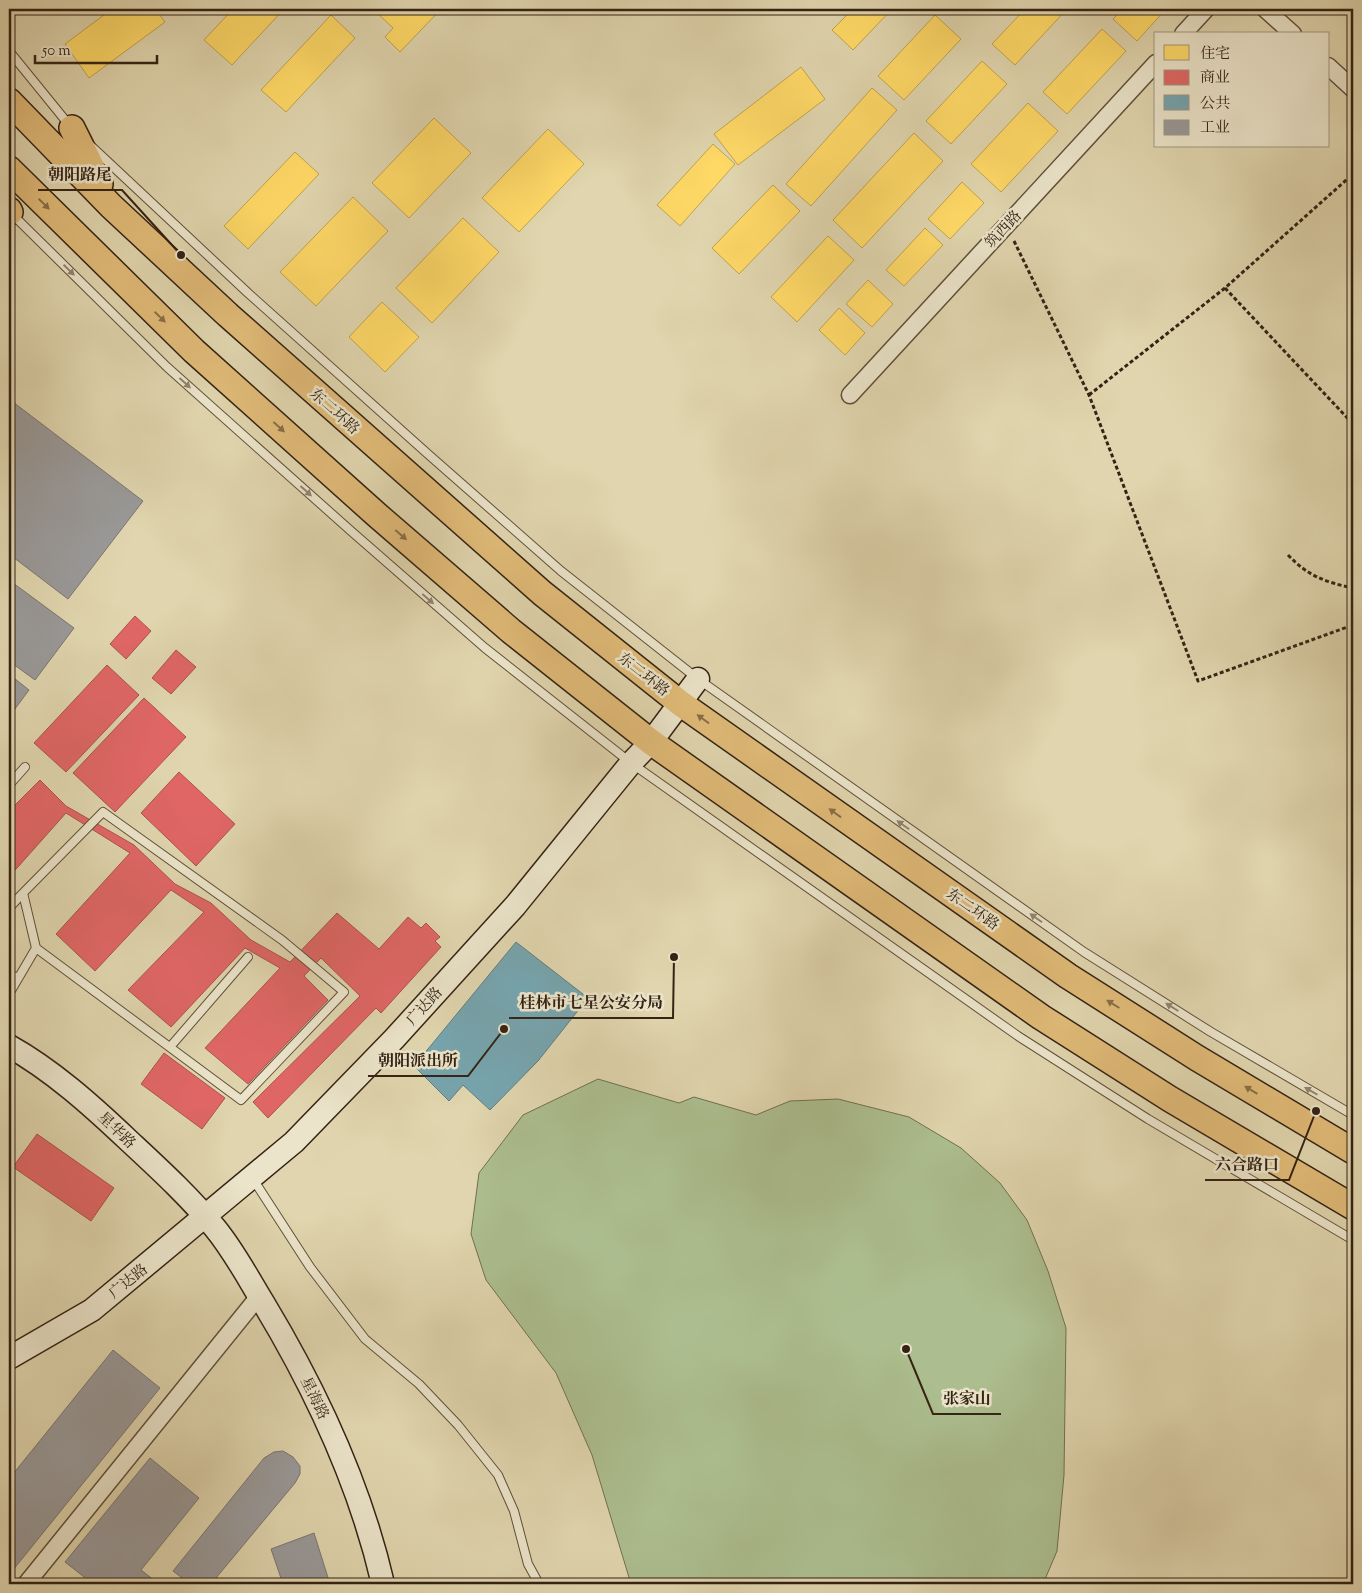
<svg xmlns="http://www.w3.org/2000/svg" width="1362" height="1593" font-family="'Sorts Mill Goudy','Noto Serif SC',serif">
  <rect width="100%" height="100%" fill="#e0d5ae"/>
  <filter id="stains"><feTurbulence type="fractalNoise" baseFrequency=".004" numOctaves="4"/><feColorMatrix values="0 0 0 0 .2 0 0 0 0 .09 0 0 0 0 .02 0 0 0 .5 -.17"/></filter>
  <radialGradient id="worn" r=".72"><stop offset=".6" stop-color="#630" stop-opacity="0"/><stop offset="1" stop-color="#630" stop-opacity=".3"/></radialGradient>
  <path fill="#acbe8f" stroke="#707052" d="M598 1079 679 1103 694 1097 756 1115 790 1101 838 1099 909 1117 961 1148 1000 1183 1027 1220 1048 1271 1066 1328 1064 1475 1057 1551 1043 1584H631L592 1455 556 1373 486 1280 471 1234 479 1173 523 1115Z"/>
  <path fill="#ffd966" stroke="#c2a24d" d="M112 9H155L165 22 89 78 65 44Z
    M233 9H284L232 65 204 40Z
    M380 9H441L400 52 385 37 393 28 376 12Z
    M853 9H892L853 50 832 30Z
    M1025 9H1067L1015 65 992 44Z
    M1123 9H1166L1137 41 1113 19Z
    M331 15 355 38 286 112 261 90Z
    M935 15 961 39 904 100 878 76Z
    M1102 29 1126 51 1067 114 1043 92Z
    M982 61 1007 84 951 144 926 121Z
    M801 67 825 99 738 165 714 134Z
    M872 88 897 110 811 206 786 184Z
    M1028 103 1058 131 1001 192 971 164Z
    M434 118 471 153 409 218 372 183Z
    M548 129 584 164 519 232 482 198Z
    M914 133 943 161 862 248 833 220Z
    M713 144 735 164 680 226 657 205Z
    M295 152 319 174 248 249 224 226Z
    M962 182 984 203 950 239 928 219Z
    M773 185 800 211 739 274 712 248Z
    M353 197 388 231 316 306 280 272Z
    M463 218 499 252 432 323 396 288Z
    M925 228 943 245 904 286 886 270Z
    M828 236 854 260 797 322 771 297Z
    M868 280 893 304 872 327 846 304Z
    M382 302 419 337 385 372 349 337Z
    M839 308 865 333 845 355 819 330Z"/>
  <path fill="#e06666" stroke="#ac524d" d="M135 616 151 631 126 659 110 644Z
    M176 650 196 667 171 694 152 678Z
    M107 665 139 695 66 772 34 743Z
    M144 698 186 737 115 812 73 773Z
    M179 772 235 824 196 866 141 813Z
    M40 780 66 806 134 845 175 884 211 903 251 940 290 962 337 913 379 949 408 917 421 928 426 923 440 937 435 941 441 947 381 1013 376 1008 268 1118 253 1102 360 996 321 958 304 976 328 1000 248 1084 205 1048 280 968 245 948 171 1027 128 990 204 912 171 890 95 971 56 934 130 853 66 813 9 877V811Z
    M164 1053 225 1098 202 1129 141 1084Z
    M37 1134 114 1188 91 1221 13 1167Z"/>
  <path fill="#76a5af" stroke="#627e80" d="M516 942 588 998 538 1061 490 1110 463 1085 449 1101 414 1066Z"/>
  <path fill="#999" stroke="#7b7671" d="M9 399 143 501 68 599 9 554Z
    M9 580 74 628 35 680 9 661Z
    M9 674 29 690 9 717Z
    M113 1350 160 1388 9 1575V1479Z
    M283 1451 293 1457 300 1466V1474L295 1483 211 1584H190L173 1571 264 1458 274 1452Z
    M150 1458 199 1498 141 1570 159 1584H93L65 1562Z
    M314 1533 330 1584H283L271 1549Z"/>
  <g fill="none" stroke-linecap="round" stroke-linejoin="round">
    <g stroke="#5f503a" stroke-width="10">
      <path id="lane" d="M9 51 70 126
        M91 146 248 293 429 455 561 571 698 679 1084 952 1211 1032 1353 1115
        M12 214 167 367 351 531 485 648 631 763 1018 1036 1148 1119 1353 1240
        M9 785 25 767
        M9 908 23 893
        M9 974 18 978
        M9 994 36 948 23 893 103 812 282 940 344 992 241 1100 36 948
        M170 1047 248 957
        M253 1179 310 1267 365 1339 419 1384 458 1425 498 1475 514 1511 528 1564 539 1584"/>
    </g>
    <g stroke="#5f503a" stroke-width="19">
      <path id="street" d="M1265 9 1293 34
        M1183 34 1206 9
        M1328 66 1353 89
        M850 395 1156 63
        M26 1584 259 1296"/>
    </g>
    <g stroke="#342314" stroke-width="25">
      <path id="secondary" d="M9 1046C52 1070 91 1105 127 1139 157 1167 189 1196 215 1228 234 1251 248 1278 264 1304 317 1392 360 1484 383 1584
        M9 1358 92 1310 294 1142 394 1039 515 906 631 763 651 742 698 679"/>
    </g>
    <g stroke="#342314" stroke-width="28">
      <path id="primary" d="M9 101 111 206 228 315 542 593 680 703 1068 976 1197 1058 1353 1151
        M72 128 100 184
        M9 169 194 351 377 515 511 631 651 742 1041 1017 1170 1099 1353 1207
        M9 210 10 212"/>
    </g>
    <path stroke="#342314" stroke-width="3" stroke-dasharray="4 2.5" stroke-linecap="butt" d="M1014 241 1089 395 1198 681 1353 625
      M1225 288 1353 424
      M1089 395 1225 288 1353 174
      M1288 555C1308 576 1325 582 1353 588"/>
    <use href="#lane" stroke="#ebe4ca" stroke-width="8"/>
    <use href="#street" stroke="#ebe4ca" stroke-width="16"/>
    <use href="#secondary" stroke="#ebe4ca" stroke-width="22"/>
    <use href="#primary" stroke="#e0ba77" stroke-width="25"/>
  </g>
  <defs><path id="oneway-solid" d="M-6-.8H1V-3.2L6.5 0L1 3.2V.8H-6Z" transform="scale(1.25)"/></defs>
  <g fill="#8a6e46">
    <use href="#oneway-solid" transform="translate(44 204) rotate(44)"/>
    <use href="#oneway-solid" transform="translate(160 317) rotate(44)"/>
    <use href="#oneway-solid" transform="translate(279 427) rotate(42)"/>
    <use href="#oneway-solid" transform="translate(401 535) rotate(41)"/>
    <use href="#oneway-solid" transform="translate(703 719) rotate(-144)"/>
    <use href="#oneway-solid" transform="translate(835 813) rotate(-144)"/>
    <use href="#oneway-solid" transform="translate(1113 1004) rotate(-148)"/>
    <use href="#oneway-solid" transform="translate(1251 1090) rotate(-149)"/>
  </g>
  <g fill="#90846f">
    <use href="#oneway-solid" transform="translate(69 270) rotate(44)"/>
    <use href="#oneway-solid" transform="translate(185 383) rotate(42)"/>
    <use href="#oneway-solid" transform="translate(306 491) rotate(42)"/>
    <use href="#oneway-solid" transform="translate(428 599) rotate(41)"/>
    <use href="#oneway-solid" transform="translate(903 825) rotate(-145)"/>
    <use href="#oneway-solid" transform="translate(1036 918) rotate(-145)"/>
    <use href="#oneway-solid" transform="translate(1172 1007) rotate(-148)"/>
    <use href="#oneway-solid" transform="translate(1311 1091) rotate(-150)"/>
  </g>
  <g text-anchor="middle" stroke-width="5" stroke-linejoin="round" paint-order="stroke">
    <g font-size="15" fill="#342314" stroke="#ebe4ca">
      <text transform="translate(1003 229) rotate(-47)" y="5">筑西路</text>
      <text transform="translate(335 411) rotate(42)" y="5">东二环路</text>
      <text transform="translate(644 674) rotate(38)" y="5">东二环路</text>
      <text transform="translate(973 909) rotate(35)" y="5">东二环路</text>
      <text transform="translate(424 1006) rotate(-48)" y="5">广达路</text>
      <text transform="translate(117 1130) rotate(44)" y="5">星华路</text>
      <text transform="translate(128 1281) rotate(-39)" y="5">广达路</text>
      <text transform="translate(315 1398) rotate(64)" y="5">星海路</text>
    </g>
  </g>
  <path fill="none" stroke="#342314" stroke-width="2" d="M181 255L122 190H38M674 957L673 1018H509M504 1029L468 1076H368M1316 1111L1289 1180H1205M906 1349L933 1414H1001"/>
  <g fill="#342314" stroke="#ebe4ca" stroke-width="2">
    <circle cx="181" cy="255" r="5"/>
    <circle cx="674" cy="957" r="5"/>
    <circle cx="504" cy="1029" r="5"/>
    <circle cx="1316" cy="1111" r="5"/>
    <circle cx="906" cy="1349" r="5"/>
  </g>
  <g font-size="16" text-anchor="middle" font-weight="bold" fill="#342314" stroke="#ebe4ca" stroke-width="5" stroke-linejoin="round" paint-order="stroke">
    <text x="80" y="180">朝阳路尾</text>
    <text x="591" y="1008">桂林市七星公安分局</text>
    <text x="418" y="1066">朝阳派出所</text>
    <text x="1247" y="1170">六合路口</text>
    <text x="967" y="1404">张家山</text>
  </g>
  <rect width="1362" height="1593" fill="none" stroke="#e0d5ae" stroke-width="30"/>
  <rect x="10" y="10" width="1342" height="1573" fill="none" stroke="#342314" stroke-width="2.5"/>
  <rect x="15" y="15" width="1332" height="1563" fill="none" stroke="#342314"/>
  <rect x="1154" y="32" width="175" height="115" fill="#ebe4ca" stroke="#a29781"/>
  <rect x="1164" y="45" width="25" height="15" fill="#ffd966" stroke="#a29781"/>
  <text x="1200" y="58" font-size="15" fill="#342314">住宅</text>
  <rect x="1164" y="70" width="25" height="15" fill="#e06666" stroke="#a29781"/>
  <text x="1200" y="82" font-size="15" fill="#342314">商业</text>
  <rect x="1164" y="95" width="25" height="15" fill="#76a5af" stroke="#a29781"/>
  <text x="1200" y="108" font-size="15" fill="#342314">公共</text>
  <rect x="1164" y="120" width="25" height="15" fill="#999999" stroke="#a29781"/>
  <text x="1200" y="132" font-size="15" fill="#342314">工业</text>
  <path d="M35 55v8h122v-8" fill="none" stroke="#342314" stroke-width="2.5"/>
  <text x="42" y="55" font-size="15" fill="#342314" stroke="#ebe4ca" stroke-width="4" paint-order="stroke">50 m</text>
  <rect width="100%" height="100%" filter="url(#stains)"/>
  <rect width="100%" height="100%" fill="url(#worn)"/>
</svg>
